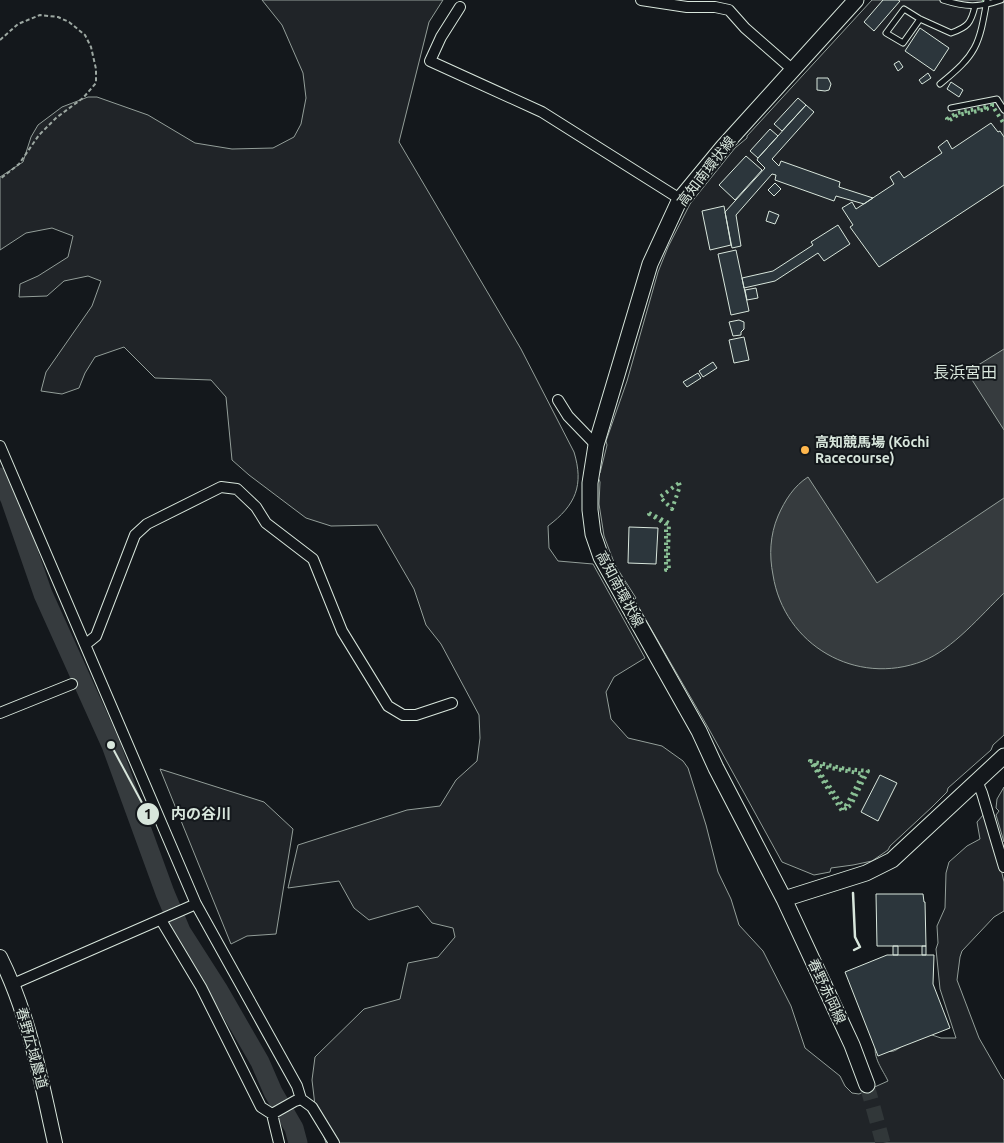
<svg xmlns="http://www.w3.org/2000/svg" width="1004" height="1143" font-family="Ubuntu,'Noto Sans JP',sans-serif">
  <rect width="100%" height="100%" fill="#14181c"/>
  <path fill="#202428" stroke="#939e99" d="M262 0H443L429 22 399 142 521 349 574 452C584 485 576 505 548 526L549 548 558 561 593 564 645 658 614 677 606 692 611 719 628 738 662 746 683 761 688 768 706 825 718 872 731 899 739 925 763 951 791 1006 805 1048 840 1076 845 1086 852 1093 859 1094 888 1081C883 1070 872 1057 876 1044 892 1057 894 1051 908 1042 913 1038 920 1036 926 1033L941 1038H956L940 989 936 949 938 943 937 926 945 908 946 873 949 862 967 846 980 839 977 822 984 814 994 838 1004 882V911L994 917 962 951 960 957 957 980 979 1038 1002 1078 1004 1080V1143H326L316 1114 312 1080 315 1057 364 1009 400 999 408 963 438 957 455 937 453 928 432 923 418 906 369 920 354 908 339 881 288 888 298 845 407 810 440 806 456 780 477 761 480 738 479 715 441 644 426 625 414 589 377 525 331 526 306 518 249 475 232 460 226 397 211 380 155 378 124 347 95 357 85 373 79 388 62 394 41 391 46 372 92 306 101 281 88 276 64 281 47 296 19 297 20 284 38 276 68 257 73 236 52 228 26 233 0 250V177L23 162 31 137 38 125 62 107 88 97H97L148 115 195 143 232 149 273 148 294 137 301 124 306 98 303 73 282 25Z
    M872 0H1004V735L993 745 991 750 948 788 947 792 932 807 890 846 888 850 872 861 853 865 831 868 830 872 814 875 782 862 710 731 639 608 634 600 636 598 615 565 604 536 599 504 600 482 597 475 600 473 607 445 606 441 627 381 658 272 668 247 690 204 735 148 747 138V136Z
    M160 769 264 802 293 829 276 934 247 936 231 944Z
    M1004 787V842L996 815 999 811 996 808 997 799Z"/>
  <path fill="#363b3e" stroke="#939e99" d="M1004 349V430L967 372Z
    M808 477 877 583 1004 498V593C981 615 953 649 923 661 856 687 784 645 773 575 769 555 770 535 778 516 785 500 794 486 808 477Z"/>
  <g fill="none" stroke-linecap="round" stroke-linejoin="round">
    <path stroke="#363b3e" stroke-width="19" d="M0 477 10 499 43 594 111 745 165 893 181 931 218 989 260 1062 273 1092 294 1128 298 1143"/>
  </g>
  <path fill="#2c363c" stroke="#d8e6dc" d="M883 0H898L900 1 874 31 864 22Z
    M920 28 949 48 934 71 905 51Z
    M899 61 903 67 898 71 894 64Z
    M928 73 931 78 922 84 919 80Z
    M817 78H828L831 84 829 90 825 91 817 90Z
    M951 82 963 90 959 97 947 89Z
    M798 98 806 105 782 131 774 124Z
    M806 105 814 112 772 159 779 166 781 161 840 182 839 187 873 198 864 204 836 196 834 201 775 180 776 175 772 174 736 215 741 246 732 248 725 212 765 168 757 160 758 158Z
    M991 123 998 132 1000 131 1004 137V185L879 267 850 227 853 225 842 208 852 202 856 209 894 184 890 177 899 171 904 178 942 153 938 147 947 140 952 149Z
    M770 129 778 136 758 158 750 151Z
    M746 156 762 170 735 200 719 185Z
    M775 183 781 189 774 196 768 190Z
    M724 206 731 245 710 250 702 211Z
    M769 211 779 215 775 224 766 221Z
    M838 225 850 244 824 261 818 253 775 281 744 288 742 278 773 271 813 245 811 242Z
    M736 250 749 311 731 315 718 254Z
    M756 288 758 298 747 300 745 290Z
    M739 320 744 322V329L741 332V335L733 336 729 322Z
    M744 337 749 360 734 363 729 340Z
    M713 362 717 368 703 377 699 371Z
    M698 373 701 378 687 387 683 382Z
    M629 527 658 528 656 564 628 563Z
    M880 775 897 783 878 821 861 812Z
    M876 894H923L924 902H925L926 946H877Z
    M893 946H898V955H893Z
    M922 946H926V955H922Z
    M887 955H934L933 984 950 1028 878 1056 845 972Z"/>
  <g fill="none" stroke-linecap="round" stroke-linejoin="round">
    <path stroke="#313739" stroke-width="15" stroke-dasharray="15 8" stroke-linecap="butt" d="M867 1085 883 1143"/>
    <g stroke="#d8e6dc" stroke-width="7">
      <path id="lane" d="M943 0C965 7 979 8 1001 0
        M920 19 903 43 886 33 904 9 920 19 951 33C968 27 971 23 975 6
        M940 84C977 54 979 46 987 0
        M951 108 997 99 1004 110"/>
    </g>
    <g stroke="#d8e6dc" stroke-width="12">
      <path id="street" d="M641 0 687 7H715L729 10 745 28 793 70
        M460 7 441 37 430 61 542 112 680 199
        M558 400 568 416 596 445
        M0 446 196 904 297 1086 301 1099 312 1107 334 1143
        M86 644 96 636 135 535 147 524 221 487 237 489 256 507 266 523 313 559 342 631 388 706 403 715H416L452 703
        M0 713 72 684
        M977 781 982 793 1004 867
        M161 920 201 987 261 1107 272 1114 279 1143
        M13 984 196 904
        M272 1114 295 1101 301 1099"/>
    </g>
    <g stroke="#d8e6dc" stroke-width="16">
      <path id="secondary" d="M0 957C29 1015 41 1080 55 1143"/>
    </g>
    <g stroke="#d8e6dc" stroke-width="17">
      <path id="primary" d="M856 0 723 147 680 199 650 264 596 445 590 483V510L593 534 601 557 699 731 716 768 784 899 852 1045 867 1085
        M784 899 866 873 892 860 1004 756"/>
    </g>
    <path stroke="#9da8a2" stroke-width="2" stroke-dasharray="4 2.5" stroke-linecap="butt" d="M0 40 18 24 40 15 58 17 69 22 85 35 91 47 96 69V83L83 98 56 118 39 135 19 164 0 179"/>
    <use href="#lane" stroke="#14181c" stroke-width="5"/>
    <use href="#street" stroke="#14181c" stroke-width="10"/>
    <use href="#secondary" stroke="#14181c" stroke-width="14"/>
    <use href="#primary" stroke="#14181c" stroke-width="15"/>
    <path stroke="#8ac095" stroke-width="4" stroke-dasharray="2.5 4" stroke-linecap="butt" d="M982 0H983
      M994 105H992L1004 124
      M986 107 987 109 958 115 948 121 947 119 957 113Z
      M679 483 680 486 672 509 660 497Z
      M649 513 669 523 668 553 669 570H666V524L649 514Z
      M810 761 846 769 868 771 851 805 847 808 846 805 848 802 863 774 815 765 845 809 842 811Z"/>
    <path stroke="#d8e6dc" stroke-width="2.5" d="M853 893 855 937 860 947 854 950"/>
  </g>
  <circle fill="#ffb74d" stroke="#14181c" stroke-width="2" cx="805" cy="450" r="5"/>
  <g text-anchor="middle" stroke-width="4" stroke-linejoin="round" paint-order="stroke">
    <g font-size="14" fill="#d8e6dc" stroke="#14181c">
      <text transform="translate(706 171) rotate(-52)" y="5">高知南環状線</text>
      <text transform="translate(620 589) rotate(62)" y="5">高知南環状線</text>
      <text transform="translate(827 991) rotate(65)" y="5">春野赤岡線</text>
      <text transform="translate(32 1048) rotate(75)" y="5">春野広域農道</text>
    </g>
    <g font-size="14" font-weight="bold" fill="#d8e6dc" stroke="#14181c" text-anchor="start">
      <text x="815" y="447">高知競馬場 (Kōchi<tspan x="815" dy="16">Racecourse)</tspan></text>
    </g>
    <g font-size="16" fill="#d8e6dc" stroke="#14181c">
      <text x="965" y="378">長浜宮田</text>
    </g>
  </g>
  <path fill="none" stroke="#d8e6dc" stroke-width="2" d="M111 745L148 814"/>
  <g fill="#d8e6dc" stroke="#14181c" stroke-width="2">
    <circle cx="111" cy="745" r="5"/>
    <circle cx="148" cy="814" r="12"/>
  </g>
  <g font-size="15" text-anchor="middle" font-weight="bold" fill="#111">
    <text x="148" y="819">1</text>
  </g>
  <g font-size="15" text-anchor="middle" font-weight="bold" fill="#d8e6dc" stroke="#14181c" stroke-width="4" stroke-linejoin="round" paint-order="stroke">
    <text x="201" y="819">内の谷川</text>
  </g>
</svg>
